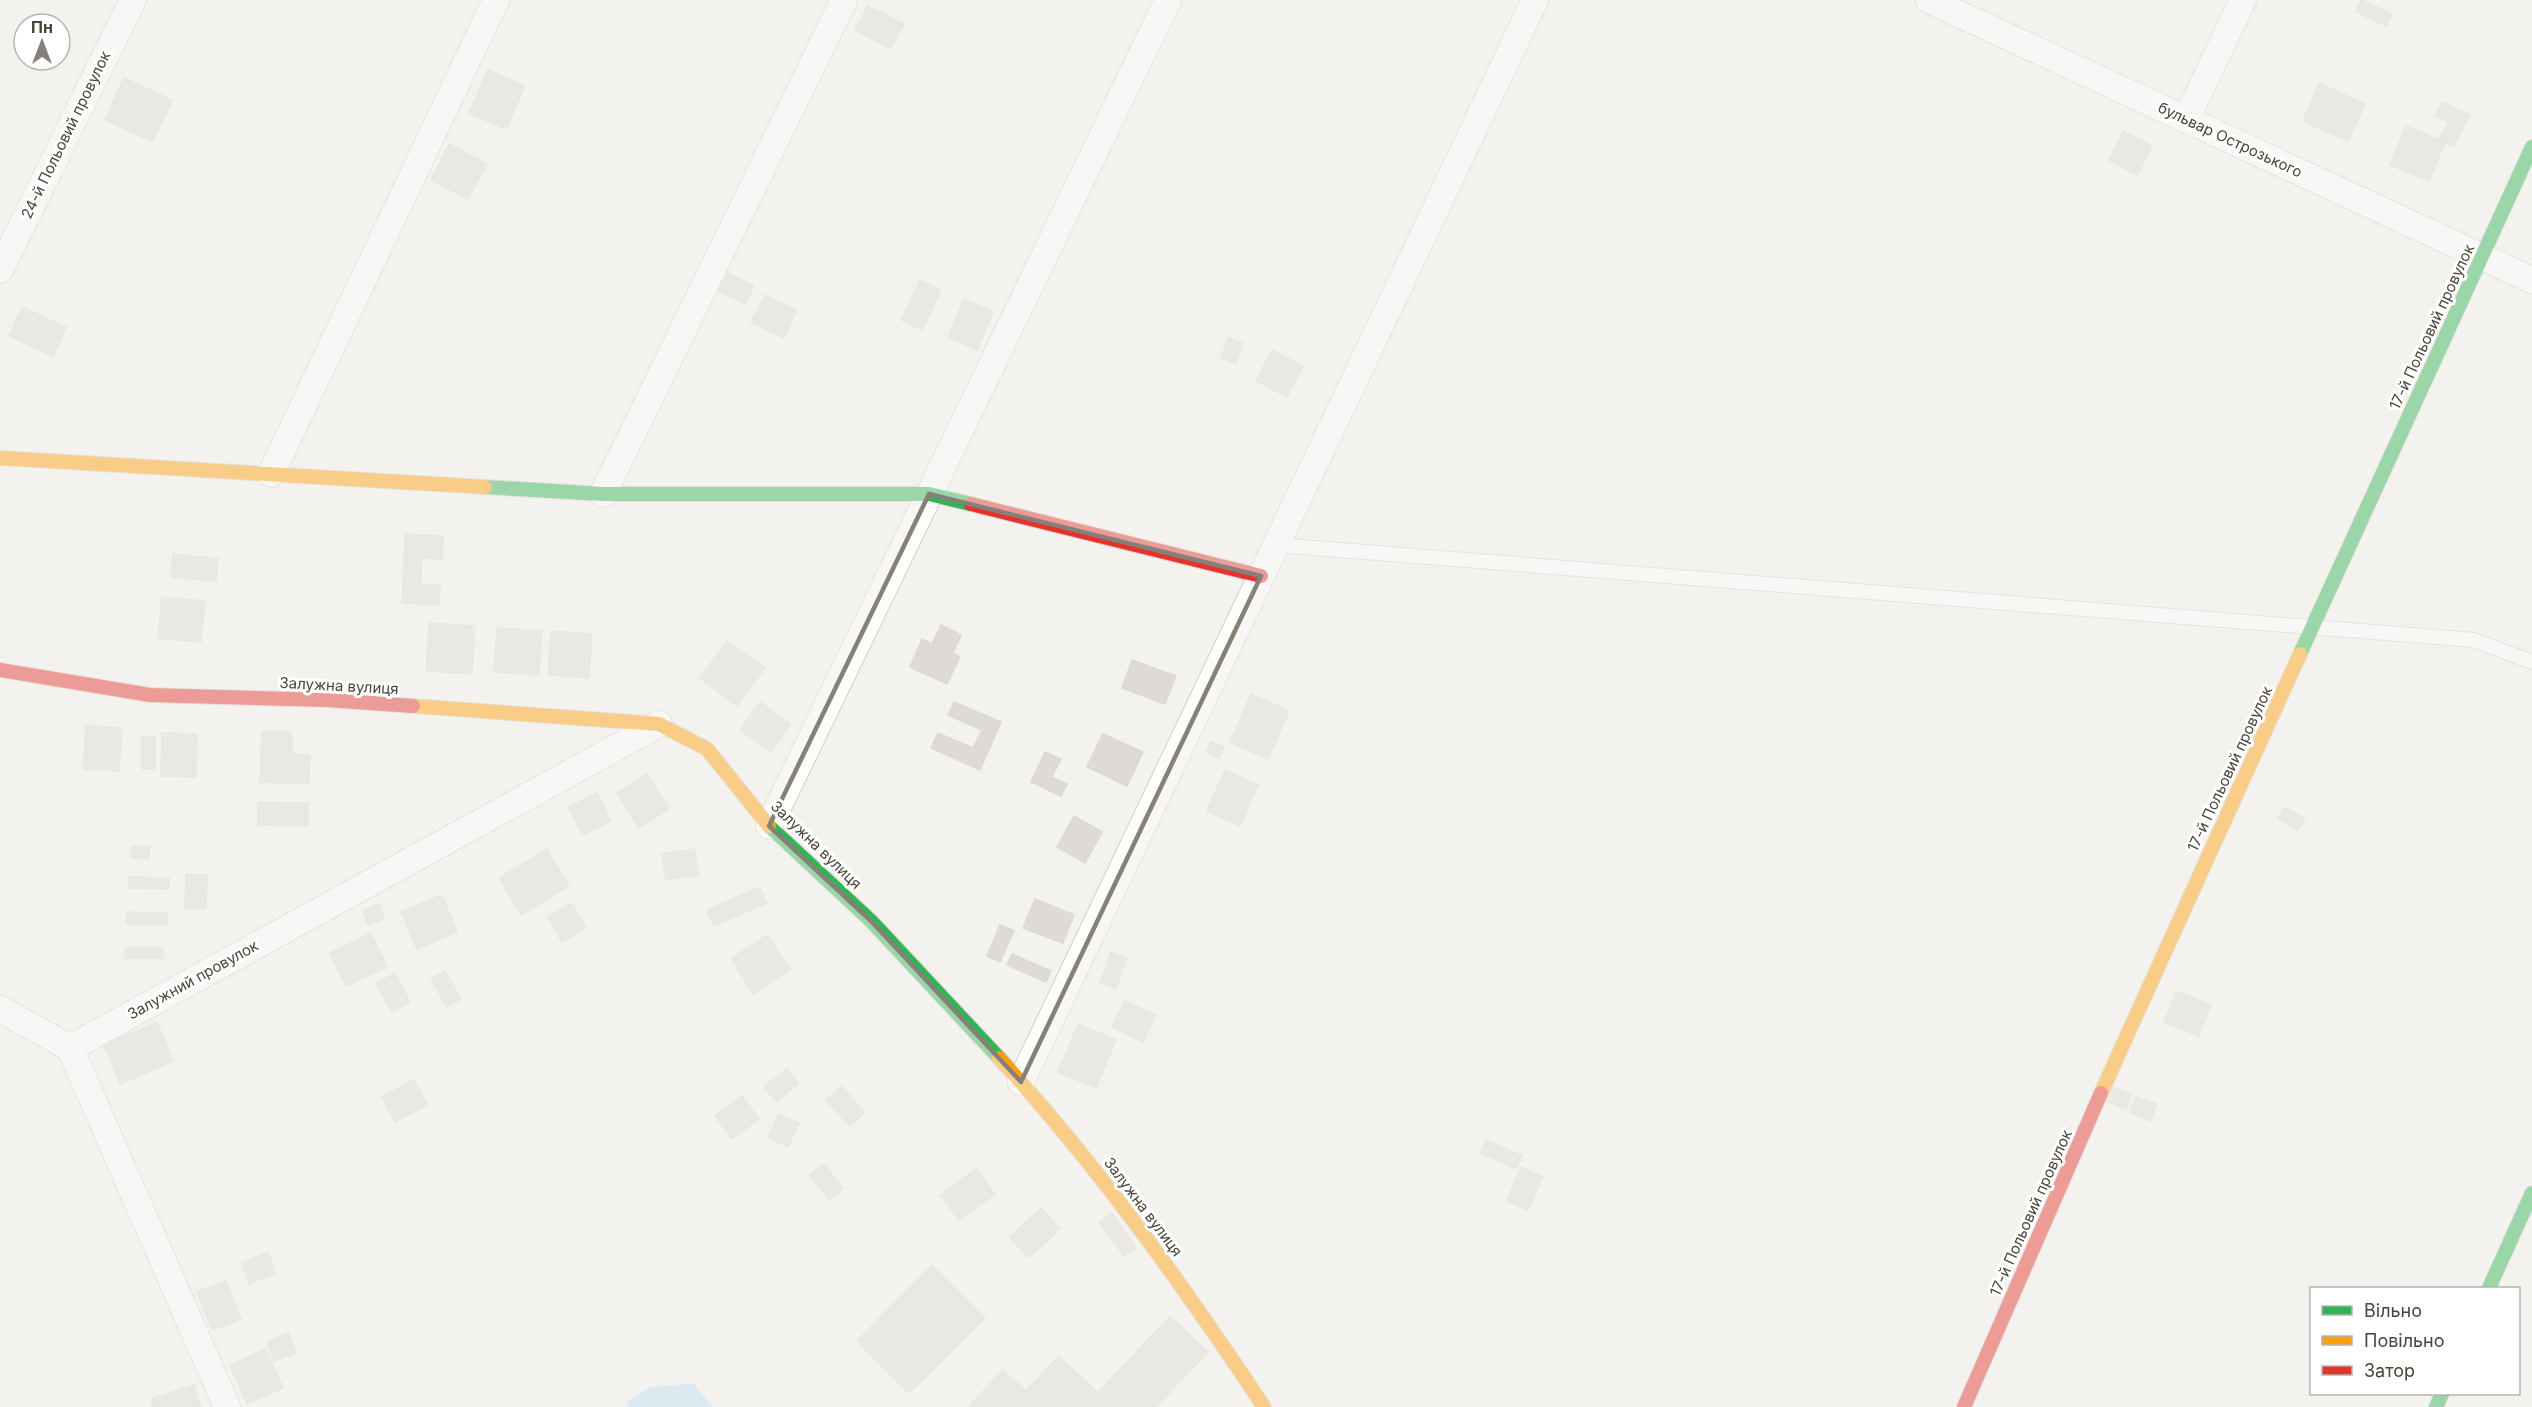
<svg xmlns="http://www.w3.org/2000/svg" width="2532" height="1407" font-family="Inter,sans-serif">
  <rect width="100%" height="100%" fill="#f4f2ee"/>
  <path fill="#c0ddf1" d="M693 1383 713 1407H627L628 1401 651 1387Z"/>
  <path fill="#dedbd6" stroke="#dcd9d4" stroke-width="1.5" d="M2361 0 2392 14 2387 26 2356 12Z
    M868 6 904 24 891 49 855 30Z
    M488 70 525 86 506 129 469 113Z
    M124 78 172 100 153 142 105 120Z
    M2319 83 2365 104 2348 141 2303 121Z
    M2442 102 2470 115 2454 147 2439 139 2448 122 2435 115Z
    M2406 126 2445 142 2429 181 2390 165Z
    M2123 131 2152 146 2137 175 2109 160Z
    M449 144 487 164 468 199 431 180Z
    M722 270 754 286 745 304 713 289Z
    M920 280 941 290 922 330 901 320Z
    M765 295 797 310 784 338 751 322Z
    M964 299 993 312 977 350 948 337Z
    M22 307 66 327 53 356 9 336Z
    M1228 338 1243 343 1236 363 1221 358Z
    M1272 350 1303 366 1287 397 1256 381Z
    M405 534 443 536 442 559 422 558 421 584 440 585 439 605 402 603Z
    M173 554 218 559 216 581 171 577Z
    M162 597 205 601 201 642 158 638Z
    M429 623 475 626 472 674 426 671Z
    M941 625 961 635 953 653 960 657 947 684 910 667 922 639 932 644Z
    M497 628 542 631 539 675 494 672Z
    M551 631 592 634 589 678 548 675Z
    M727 641 765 668 737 706 700 678Z
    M1132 660 1176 676 1165 704 1122 688Z
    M1251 694 1289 711 1268 759 1230 742Z
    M760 702 791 725 771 752 740 730Z
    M954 702 1001 722 980 770 931 748 938 733 973 748 982 730 948 715Z
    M86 725 122 728 119 771 83 769Z
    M262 731 292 732V754L310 755 309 784 260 782Z
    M162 733 197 734 196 777 161 776Z
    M1103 734 1143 752 1127 786 1087 767Z
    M142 736 155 737V769H142Z
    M1211 741 1224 747 1219 758 1206 752Z
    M1045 752 1061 759 1052 777 1067 784 1061 796 1031 782Z
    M1225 770 1258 785 1240 826 1207 811Z
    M647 774 669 809 639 828 617 793Z
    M597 793 611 821 583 835 569 807Z
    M258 802 308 803V826L258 825Z
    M2284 807 2305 819 2298 830 2278 819Z
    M1074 816 1102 832 1085 863 1057 847Z
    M132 846 150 847 149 859 131 858Z
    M547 849 569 886 521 915 499 878Z
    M694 849 699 875 666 880 662 854Z
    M186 874 207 875 206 908H185Z
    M129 877 169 878V889L129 888Z
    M760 887 767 903 714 926 707 910Z
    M442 895 457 932 417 949 401 912Z
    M1035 899 1074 915 1063 943 1023 928Z
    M572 903 586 928 562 942 548 917Z
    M379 904 384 919 368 925 362 910Z
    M127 912 167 913V924H126Z
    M1000 925 1014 931 1000 962 987 956Z
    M371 933 387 967 346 986 330 953Z
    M767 935 790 969 754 994 731 959Z
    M125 947 163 948V958H125Z
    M1111 952 1127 958 1116 989 1100 983Z
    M1012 954 1051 971 1046 982 1007 965Z
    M445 971 461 999 447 1007 431 979Z
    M395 973 410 1002 392 1012 376 984Z
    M2176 991 2211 1005 2199 1036 2164 1022Z
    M1125 1001 1156 1015 1143 1042 1112 1027Z
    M157 1022 173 1061 120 1084 104 1045Z
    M1078 1024 1116 1040 1096 1088 1058 1072Z
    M787 1068 799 1083 776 1102 764 1087Z
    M414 1080 427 1105 395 1122 382 1097Z
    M841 1086 865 1112 850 1126 826 1100Z
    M2112 1087 2131 1094 2126 1109 2106 1101Z
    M742 1096 759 1119 732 1139 715 1116Z
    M2136 1097 2157 1104 2151 1121 2130 1113Z
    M779 1114 799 1123 788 1147 768 1137Z
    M1486 1140 1522 1156 1516 1169 1481 1153Z
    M824 1164 844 1189 829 1200 810 1175Z
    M1521 1167 1543 1177 1528 1210 1507 1201Z
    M976 1169 995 1194 959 1220 940 1195Z
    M1041 1208 1060 1229 1029 1258 1010 1237Z
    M1112 1213 1136 1247 1124 1256 1099 1222Z
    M268 1252 276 1273 249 1284 241 1263Z
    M932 1265 985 1318 909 1393 857 1341Z
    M226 1281 241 1319 212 1330 197 1292Z
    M1170 1316 1208 1352 1156 1407H968L1003 1370 1026 1391 1059 1356 1098 1393Z
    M289 1333 296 1353 274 1361 267 1341Z
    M266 1349 283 1388 247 1404 230 1365Z
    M194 1385 201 1407H153L151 1399Z"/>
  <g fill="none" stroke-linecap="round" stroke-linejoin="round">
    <g stroke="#d2d0cb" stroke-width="16">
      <path id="lane" d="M1276 545 2474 640 2532 662"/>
    </g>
    <g stroke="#d2d0cb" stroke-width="28">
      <path id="street" d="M1929 0 2532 280
        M2186 120 2243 0
        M0 270 133 0
        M271 474 496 0
        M603 494 844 0
        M769 826 1168 0
        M0 1009 70 1048
        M1021 1082 1535 0
        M227 1407 70 1048 659 724"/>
    </g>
    <g stroke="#d3cfc5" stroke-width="16">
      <path id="fast" d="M485 487 603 494H929L971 504
        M2300 654 2532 147
        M769 826 871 921 999 1058
        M2489 1288 2532 1193
        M2436 1407 2442 1394"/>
    </g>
    <g stroke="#d3cfc5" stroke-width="16">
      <path id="slow" d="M0 458 485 487
        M413 706 659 724 707 749 769 826
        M999 1058C1098 1166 1183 1285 1264 1407
        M2101 1093 2300 654"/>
    </g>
    <g stroke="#d3cfc5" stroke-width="16">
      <path id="jam" d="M971 504 1261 576
        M0 670 150 695 327 700 413 706
        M1964 1407 2101 1093"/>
    </g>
    <use href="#lane" stroke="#fdfdfc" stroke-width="14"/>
    <use href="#street" stroke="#fdfdfc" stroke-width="26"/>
    <use href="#fast" stroke="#30b455" stroke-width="14"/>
    <use href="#slow" stroke="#ff9f0a" stroke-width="14"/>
    <use href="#jam" stroke="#e5322d" stroke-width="14"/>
  </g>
  <path d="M0 0H2532V1407H0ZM929 494 1261 576 1021 1082 871 921 769 826Z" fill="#f4f2ee" fill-opacity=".55" fill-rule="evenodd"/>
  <path fill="none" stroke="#868178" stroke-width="4.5" stroke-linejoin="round" d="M929 494 1261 576 1021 1082 871 921 769 826Z"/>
  <g text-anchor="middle" stroke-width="6" stroke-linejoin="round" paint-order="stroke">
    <g font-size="15" fill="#4b4439" stroke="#fff">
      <text transform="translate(66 135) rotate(-64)" y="5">24-й Польовий провулок</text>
      <text transform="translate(2230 140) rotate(25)" y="5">бульвар Острозького</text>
      <text transform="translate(2432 327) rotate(-65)" y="5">17-й Польовий провулок</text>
      <text transform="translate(339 686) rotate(3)" y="5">Залужна вулиця</text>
      <text transform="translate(2230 769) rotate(-65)" y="5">17-й Польовий провулок</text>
      <text transform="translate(816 845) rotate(44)" y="5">Залужна вулиця</text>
      <text transform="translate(193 980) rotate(-29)" y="5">Залужний провулок</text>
      <text transform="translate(1143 1207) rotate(53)" y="5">Залужна вулиця</text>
      <text transform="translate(2031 1213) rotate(-66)" y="5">17-й Польовий провулок</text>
    </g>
  </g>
  <rect x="2310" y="1287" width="210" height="108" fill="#ffffff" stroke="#b7b4b0" stroke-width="1.5"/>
  <rect x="2322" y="1306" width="30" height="9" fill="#30b455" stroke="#b7b4b0" stroke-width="1.5"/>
  <text x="2364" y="1317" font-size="18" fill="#4b4439">Вільно</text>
  <rect x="2322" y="1336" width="30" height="9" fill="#ff9f0a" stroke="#b7b4b0" stroke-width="1.5"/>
  <text x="2364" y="1347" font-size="18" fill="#4b4439">Повільно</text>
  <rect x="2322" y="1366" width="30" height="9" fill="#e5322d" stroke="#b7b4b0" stroke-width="1.5"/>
  <text x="2364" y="1377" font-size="18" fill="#4b4439">Затор</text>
  <g transform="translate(42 42)"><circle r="28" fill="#ffffff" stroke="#b7b4b0" stroke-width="1.5"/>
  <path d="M0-4.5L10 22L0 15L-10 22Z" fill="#868178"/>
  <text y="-9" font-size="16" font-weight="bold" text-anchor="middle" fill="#4b4439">Пн</text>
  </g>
</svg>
